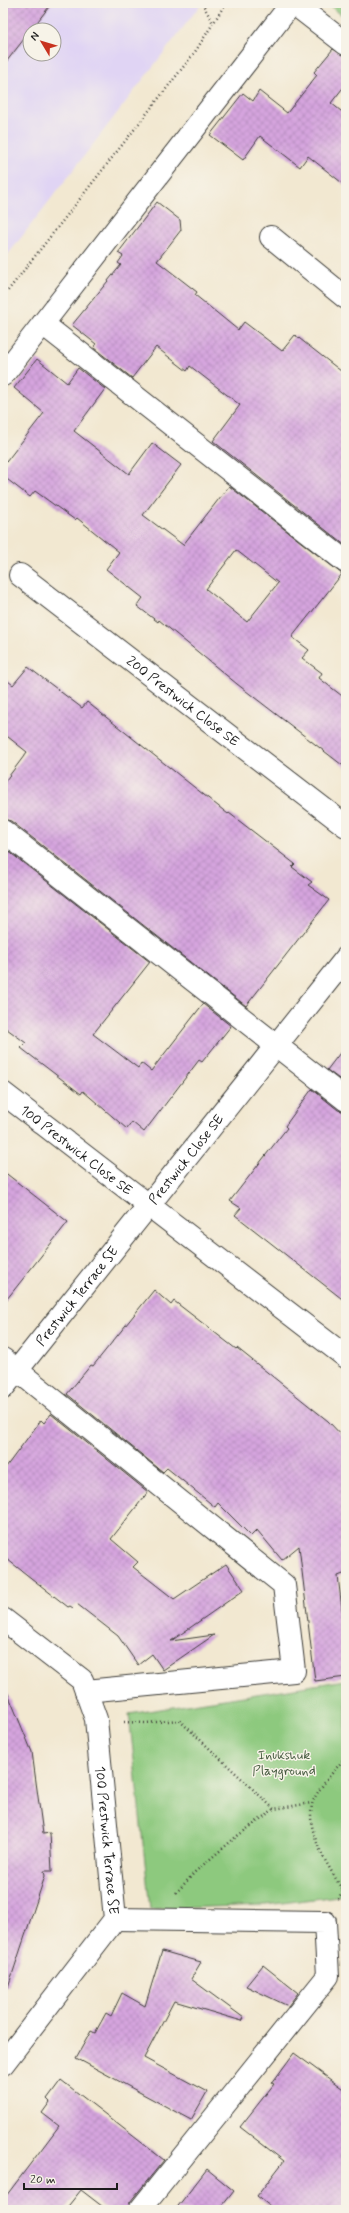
<svg xmlns="http://www.w3.org/2000/svg" width="349" height="2213" font-family="Mynerve,sans-serif">
  <defs>
    <pattern id="building-cross-hatch" width="8" height="8" patternUnits="userSpaceOnUse"><rect width="8" height="8" fill="#d5a4de"/><path d="M0 0l8 8M0 8l8-8" fill="none" stroke="#b68dbe"/></pattern>
  </defs>
  <rect width="100%" height="100%" fill="#f7f3e8"/>
  <filter id="ink" filterUnits="userSpaceOnUse"><feTurbulence type="fractalNoise" baseFrequency=".025" numOctaves="2"/><feDisplacementMap in="SourceGraphic" scale="8" xChannelSelector="R" yChannelSelector="G"/><feConvolveMatrix kernelMatrix="1 2 1 2 8 2 1 2 1" color-interpolation-filters="sRGB"/></filter>
  <filter id="wash" filterUnits="userSpaceOnUse"><feTurbulence type="fractalNoise" baseFrequency=".012" numOctaves="4" result="noise"/><feDisplacementMap in="SourceGraphic" scale="16" xChannelSelector="R" yChannelSelector="G"/><feGaussianBlur stdDeviation="0.9" result="paint"/><feColorMatrix in="noise" values="0 0 0 0 0 0 0 0 0 0 0 0 0 0 0 0 0 1.4 0 .05"/><feComposite in="paint" operator="in"/></filter>
  <g filter="url(#wash)">
    <rect width="100%" height="100%" fill="#f2e8d1"/>
    <path fill="#e0d4f4" fill-rule="evenodd" d="M3 3H202L3 261ZM30 30H54V54H30Z"/>
    <path fill="#8dc97e" stroke="#54724d" d="M326 3H346V18Z
      M346 1680V1895L266 1905 150 1909 129 1714Z"/>
    <g id="blocks">
      <path fill="url(#building-cross-hatch)" fill-rule="evenodd" d="M3 3H52L3 66Z
        M333 49 346 56V84L331 103 346 115V186L308 156 300 167 260 136 243 160 210 135 243 93 253 101 259 91 287 113 317 75 314 72Z
        M157 202 180 220 181 230 157 261 197 292 195 295 238 330 244 322 282 351 295 335 346 375V546L213 441 240 405 190 366 187 371 156 347 132 378 94 348 96 344 72 325 121 265 118 263 123 256 118 253Z
        M37 359 67 383 78 368 105 389 74 431 129 474 152 443 181 465 143 515 183 545 229 486 342 574 292 637 309 650 302 658 322 673 319 678 346 699V768L237 684 159 620 158 622 137 606 143 598 106 569 119 552 77 518 75 520 35 491 30 497 3 476V466L44 413 14 388ZM236 550 278 583 247 622 206 589Z
        M28 667 82 708 87 702 228 814 229 813 295 864 292 867 312 882 308 885 329 900 246 1006 11 821 3 819V784L27 752 3 733V677L13 685Z
        M3 847 150 962 93 1034 138 1068 141 1063 151 1071 203 1004 231 1026 202 1062 199 1060 144 1132 132 1122 127 1129 83 1091 81 1094 21 1048 26 1043 3 1026Z
        M346 1045V1084L327 1070Z
        M312 1089 338 1110 346 1112V1302L235 1215 241 1208 230 1201 287 1128 285 1126Z
        M3 1171 68 1222 3 1304Z
        M154 1290 171 1305 174 1301 236 1349 237 1348 328 1421 346 1440V1573L338 1576 346 1642V1677L315 1681 299 1546 282 1560 257 1530 251 1536 218 1503 215 1507 167 1468 163 1472 67 1394 91 1365 93 1366Z
        M51 1414 148 1492 111 1539 138 1562 133 1567 174 1599 226 1564 244 1590 171 1641 214 1635 163 1670 152 1654 138 1665 118 1636 77 1604 73 1608 70 1606 68 1607 3 1556V1471L41 1420 44 1423Z
        M3 1682 32 1752 43 1834 50 1833 52 1871H44L45 1876 8 1987 3 1986Z
        M162 1951 201 1962 191 1979 244 2018 242 2021 174 2001 144 2058 207 2092 191 2120 76 2058 91 2031 95 2033 106 2013 111 2016 122 1993 145 2006Z
        M263 1965 298 1993 288 2006 246 1986Z
        M294 2053 346 2091V2210H275L257 2196 284 2161 240 2127 274 2084 272 2083Z
        M61 2080 164 2160 130 2202 128 2210H107L81 2190 65 2210H3V2200L59 2126 42 2113 50 2102 47 2099Z
        M207 2169 234 2191 219 2210H175Z"/>
    </g>
  </g>
  <g filter="url(#ink)">
    <use href="#blocks" fill-opacity="0" stroke="#3c3b37" stroke-width="1"/>
    <g fill="none" stroke-linecap="round" stroke-linejoin="round">
      <g stroke="#3c3b37" stroke-width="24">
        <g id="minor">
          <path d="M293 3 346 44"/>
          <path d="M271 237 346 298"/>
          <path d="M43 324 346 562"/>
          <path d="M3 375 292 3"/>
          <path id="s1" d="M20 575 346 826"/>
          <path d="M3 831 346 1100"/>
          <path id="s2" d="M3 1093 346 1357"/>
          <path d="M3 1359 284 1585 294 1671 86 1691"/>
          <path id="s3" d="M3 1388 346 958"/>
          <path id="s4" d="M3 1619 82 1680 96 1719 115 1919 3 2064"/>
          <path d="M115 1919 325 1922 328 1976 140 2210"/>
        </g>
      </g>
      <path stroke="#3c3b37" stroke-width="2.5" stroke-dasharray="1 3" stroke-linecap="butt" d="M202 3 213 23
        M3 297 195 52 226 3
        M124 1722 146 1723 179 1720 274 1809
        M176 1893 195 1872 236 1837 274 1809 312 1803
        M338 1899 343 1891C329 1866 306 1835 312 1805 314 1793 337 1767 346 1757"/>
      <use href="#minor" stroke="#fff" stroke-width="22"/>
    </g>
  </g>
  <g text-anchor="middle" stroke-width="3" stroke-linejoin="round" paint-order="stroke">
    <g font-size="14" fill="#1c1c1c" stroke="#f7f3e8">
      <text dy="5" stroke="none"><textPath href="#s1" startOffset="206">200 Prestwick Close SE</textPath></text>
      <text dy="5" stroke="none"><textPath href="#s2" startOffset="93">100 Prestwick Close SE</textPath></text>
      <text dy="5" stroke="none"><textPath href="#s3" startOffset="293">Prestwick Close SE</textPath></text>
      <text dy="5" stroke="none"><textPath href="#s3" startOffset="118">Prestwick Terrace SE</textPath></text>
      <text dy="5" stroke="none"><textPath href="#s4" startOffset="263">100 Prestwick Terrace SE</textPath></text>
    </g>
    <g font-size="14" fill="#44593e" stroke="#f7f3e8">
      <text x="284" y="1759">Inukshuk<tspan x="284" dy="16">Playground</tspan></text>
    </g>
  </g>
  <rect width="349" height="2213" fill="none" stroke="#f7f3e8" stroke-width="16"/>
  <g transform="translate(42 42) rotate(308)"><circle r="19" fill="#f7f3e8" stroke="#9f9d96"/>
  <path d="M0-3L7 15L0 10L-7 15Z" fill="#c8321e"/>
  <text y="-6" font-size="11" font-weight="bold" text-anchor="middle" fill="#1c1c1c">N</text>
  </g>
  <path d="M24 2183v6h93v-6" fill="none" stroke="#1c1c1c" stroke-width="2"/>
  <text x="30" y="2183" font-size="12" fill="#1c1c1c" stroke="#f7f3e8" stroke-width="3" paint-order="stroke">20 m</text>
</svg>
